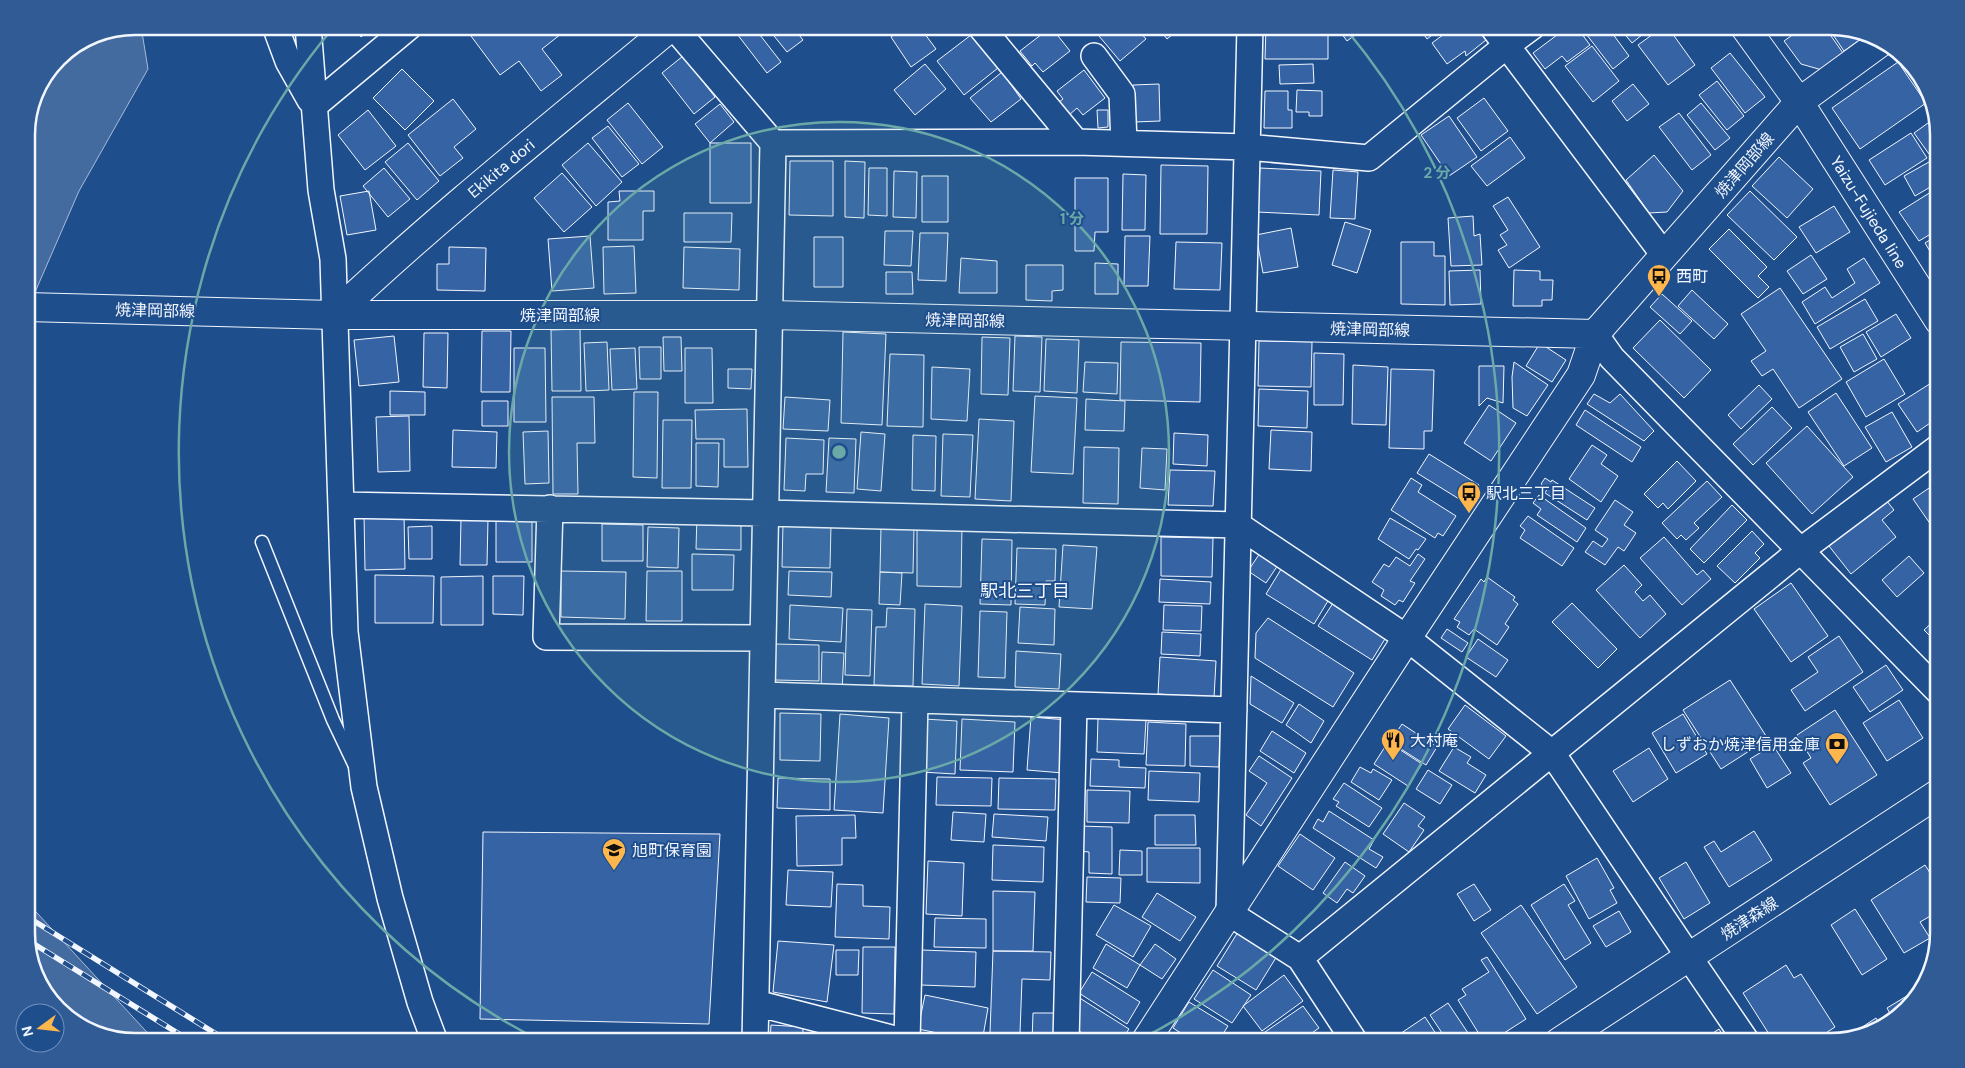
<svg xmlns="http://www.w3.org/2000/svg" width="1965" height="1068" font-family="'DM Sans','Noto Sans JP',sans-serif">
  <rect width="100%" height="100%" fill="#1f4e8c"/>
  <path fill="#446ba0" stroke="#a8bbd7" d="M135 26H141L148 69 79 191 26 313V128L35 93 58 58 94 34Z
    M26 901 156 1042H135L81 1027 44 993 26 940Z"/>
  <path fill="#3563a3" stroke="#f2f6ff" d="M353 26H374L361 37Z
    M483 26H512L514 29 518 26H571L542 49 562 75 541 91 519 61 500 75 471 36Z
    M739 26H753L781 62 767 73 734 30Z
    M766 26H792L803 40 787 52Z
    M906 26H919L936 49 911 67 891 37Z
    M1112 26H1135L1146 39 1120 61 1099 36Z
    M1157 26H1183L1167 39Z
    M1266 26H1328V59H1265Z
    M1336 26H1367L1347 41Z
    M1418 26H1444L1427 39Z
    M1455 26H1476L1486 40 1466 56 1465 51 1447 64 1432 43Z
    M1569 26H1576L1590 45 1567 62 1562 56 1545 69 1533 53Z
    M1580 26H1607L1629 56 1613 69Z
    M1618 26H1653L1632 43Z
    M1664 26H1667L1695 65 1668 85 1638 45Z
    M1805 26H1824L1843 53 1822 70 1801 64 1784 41Z
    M1827 26H1830L1865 36 1844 51Z
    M1051 27 1070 51 1043 72 1035 63 1032 66 1020 51Z
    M971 35 998 68 964 95 937 61Z
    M1592 46 1619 81 1593 102 1565 66Z
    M1730 53 1765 97 1745 113 1711 68Z
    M683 56 715 97 694 114 662 73Z
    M1903 60 1924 80 1930 101Z
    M1898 62 1926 103 1860 149 1832 108Z
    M925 64 946 89 915 115 894 90Z
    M1313 64 1314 83 1280 84 1279 65Z
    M402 69 434 101 405 130 373 98Z
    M1084 70 1105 98 1083 115 1077 108 1069 115 1059 102 1063 99 1057 91Z
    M1002 72 1021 99 991 122 970 98Z
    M1717 81 1744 116 1727 130 1699 95Z
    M1159 84 1160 121 1135 122 1133 85Z
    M1633 84 1649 104 1627 121 1612 101Z
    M1297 90 1322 91V116H1309V112H1296Z
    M1265 91H1288V110H1292V128H1264Z
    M1484 98 1508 131 1481 151 1457 118Z
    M453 99 476 129 454 147 463 158 440 176 408 135Z
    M628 103 663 147 642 164 607 120Z
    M1701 103 1730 138 1715 150 1687 115Z
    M720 104 734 122 710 143 695 124Z
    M368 110 396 146 365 170 338 135Z
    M1097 110H1108V127L1098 128Z
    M1679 113 1711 155 1692 170 1659 127Z
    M1449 116 1477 157 1449 176 1421 135Z
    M1935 118 1939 128V148L1929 154 1914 133Z
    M608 126 639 164 622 177 592 138Z
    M1911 133 1927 158 1885 185 1869 160Z
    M1510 137 1525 158 1487 186 1471 166Z
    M408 143 439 181 417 200 385 162Z
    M588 143 622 182 596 206 562 165Z
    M710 143H751V203H710Z
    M1654 155 1683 191 1667 212 1649 213 1626 180Z
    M1779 157 1813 189 1787 218 1752 186Z
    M1938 157 1939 182 1915 196 1904 176Z
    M790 161H833V216L789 215Z
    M845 161 865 162 864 218 845 217Z
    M1161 165 1208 166 1207 234H1160Z
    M384 168 410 199 388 217 363 186Z
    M869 168H887V216L868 215Z
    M1260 168 1321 171 1319 215 1257 212Z
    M1333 170 1358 172 1355 219 1330 218Z
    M894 171 917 172 916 218 893 217Z
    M562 173 592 207 564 232 534 198Z
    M1123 174 1146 175 1145 230H1122Z
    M922 176H948V222H922Z
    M1075 178H1108V232H1095L1094 251H1075Z
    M1939 187V229L1919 241 1899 212Z
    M369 191 376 230 347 235 340 196Z
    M619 191H654V211H643V240H608V202L620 201Z
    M1750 191 1797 237 1774 260 1727 215Z
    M1508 197 1540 247 1509 268 1498 250 1507 245 1500 235 1508 230 1493 206Z
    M1834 206 1850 232 1816 253 1799 227Z
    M684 213H732L731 242H684Z
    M1473 216 1474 236 1480 234 1482 265 1451 266 1448 218Z
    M1345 222 1371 230 1357 273 1332 265Z
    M1291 228 1298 267 1263 273 1256 235Z
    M1729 229 1767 267 1758 276 1769 287 1758 298 1709 249Z
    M885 231H913L911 266 884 265Z
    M920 233H948L946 281 918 280Z
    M1939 234V262L1937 263 1925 243Z
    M590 236 594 288 552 291 548 239Z
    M1125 236H1150L1148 286H1124Z
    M814 237H843V287H814Z
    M1176 242 1222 243 1220 290 1174 289Z
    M1401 242H1434V256H1445V305L1401 304Z
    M634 246 636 293 604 294 603 247Z
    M449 247 486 248 485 291 437 290V264H449Z
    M684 247 740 249 739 290 683 288Z
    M1811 255 1827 279 1803 294 1787 271Z
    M961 258 997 261V293H959Z
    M1864 258 1880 283 1815 324 1802 302 1825 287 1832 298 1855 283 1847 269Z
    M1095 263 1118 264V294H1095Z
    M1026 265H1063V290L1052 291V301L1026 300Z
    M1480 270 1481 304 1450 305 1449 271Z
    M1514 270 1540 271V280H1553L1552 300H1542V306H1513Z
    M886 272H912L913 294H886Z
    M1780 288 1842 379 1799 408 1773 369 1762 376 1751 361 1766 351 1741 314Z
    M1692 290 1728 324 1714 339 1678 306Z
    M1662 294 1692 321 1680 334 1650 307Z
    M1865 299 1878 321 1830 349 1817 327Z
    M1896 314 1911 338 1881 357 1866 332Z
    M1660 320 1711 370 1684 398 1633 348Z
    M580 329 581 391H552L551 330Z
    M482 331H511L510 392H481Z
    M843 332 886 334 882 425 841 423Z
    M424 333H448L447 388 423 387Z
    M1863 334 1877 359 1854 372 1840 347Z
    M394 336 399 382 359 386 354 340Z
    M1015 336 1042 337 1040 392 1013 391Z
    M663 337H681L682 371H664Z
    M982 337 1010 338 1008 395 981 394Z
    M1046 339 1079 340 1077 393 1044 391Z
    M1259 341 1312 342 1311 387 1258 386Z
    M607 342 609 390 586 391 584 343Z
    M1121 342 1201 343 1200 402 1120 400Z
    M1540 343 1566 360 1552 382 1526 366Z
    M639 347H661V379H640Z
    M514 348H545L546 422H514Z
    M635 348 637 389 612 390 610 349Z
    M685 348H712L713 403H685Z
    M1314 353 1344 354 1343 405H1314Z
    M890 354 924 355 923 427 887 426Z
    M1884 359 1905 394 1866 417 1846 382Z
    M1085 362 1118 363 1117 394 1083 392Z
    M1514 362 1548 385 1527 416 1513 408 1512 377Z
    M1353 365 1388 367 1386 425 1352 424Z
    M1479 366H1504L1503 403 1487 398 1479 406Z
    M932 367 970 369 967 421 931 419Z
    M728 369H752L751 389 728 388Z
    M1391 369 1434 370 1432 431H1424V449L1389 448Z
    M1939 378V417L1917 432 1898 404Z
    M1759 385 1772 399 1741 429 1728 415Z
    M1259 389 1308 391 1307 428 1258 426Z
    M390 391 425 392V415H390Z
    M634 392H658L657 478 633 477Z
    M1836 393 1872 448 1844 466 1808 412Z
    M1594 394 1610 403 1620 394 1654 431 1644 441 1587 404Z
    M1035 396 1077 398 1073 474 1031 472Z
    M552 397H594L595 443H577L578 494H553Z
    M785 397 830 400 828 431 783 429Z
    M1086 399 1125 401 1124 431 1085 430Z
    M482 401H508V426H482Z
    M1489 405 1516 423 1491 461 1464 443Z
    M1772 407 1792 428 1753 465 1733 444Z
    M747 409 748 467H724V439H696L695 410Z
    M1585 410 1641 447 1632 462 1576 425Z
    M1892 412 1912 447 1886 462 1865 427Z
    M409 416 410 471 378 472 376 417Z
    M979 419 1014 421 1011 501 975 499Z
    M663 420H692L691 488H662Z
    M1807 426 1853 477 1812 514 1766 463Z
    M453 430 497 432 496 468 452 467Z
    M1271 430 1312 432 1311 471 1269 469Z
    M548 431 549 483 525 484 523 432Z
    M861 432 885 434 881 491 857 489Z
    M1174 433 1208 435 1207 466 1173 464Z
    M943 434 973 435 970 497 941 496Z
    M913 435 936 436 935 491 912 490Z
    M786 438 824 440 823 474H806L805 491 784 490Z
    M829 438 856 439 854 493 826 492Z
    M696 443H719L718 487 696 486Z
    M1592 445 1607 455 1601 464 1618 476 1601 502 1569 479Z
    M1084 447 1119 448 1118 504 1083 503Z
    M1142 448 1167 449 1165 490 1140 488Z
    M1429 454 1479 485 1469 501 1465 499 1464 502 1417 473Z
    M1677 461 1696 481 1668 509 1663 503 1658 508 1644 494Z
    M1170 470 1215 471 1213 506 1168 505Z
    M1411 478 1422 485 1418 492 1456 516 1443 536 1438 533 1435 538 1391 510Z
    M1545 478 1551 482 1552 480 1595 508 1587 520 1545 493 1547 489 1541 484Z
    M1707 481 1722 497 1694 523 1699 528 1686 540 1681 535 1677 539 1662 523Z
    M1932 486 1936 492 1939 490V520L1931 525 1913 499Z
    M1539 495 1586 528 1577 542 1537 515 1541 509 1533 503Z
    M1615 500 1633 512 1624 525 1636 533 1624 551 1618 547 1605 565 1585 552 1593 541 1602 547 1608 539 1595 530Z
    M1886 500 1894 510 1882 520 1896 537 1851 574 1829 546Z
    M1732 505 1747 520 1704 563 1690 549Z
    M364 515H404L405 569 365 570Z
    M697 515 741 516V550L696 549Z
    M496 516H532V562H496Z
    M1528 516 1574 548 1562 566 1520 538 1525 530 1520 526Z
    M461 518 488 519 487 565H460Z
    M1390 518 1426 539 1418 550 1416 549 1409 559 1378 539Z
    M783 523 831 524 830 568 782 567Z
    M602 524 643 525V561H602Z
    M917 524 962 525 961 587 917 586Z
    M432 526V559H409L408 527Z
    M648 527 679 528 678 568 647 567Z
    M881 527 914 528 913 573 880 572Z
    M1752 531 1764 544 1755 553 1760 558 1735 583 1717 566Z
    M1161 537 1213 538 1212 577 1161 576Z
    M1664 537 1697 575 1703 570 1711 579 1682 605 1640 558Z
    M982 539 1012 540 1011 605 980 604Z
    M1063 545 1097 547 1092 609 1059 607Z
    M1017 548 1056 549 1055 581H1046L1045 605 1015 604Z
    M1260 553 1278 565 1266 583 1248 571Z
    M692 554 734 555 733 590H692Z
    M1418 554 1425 559 1410 581 1415 583 1403 602 1399 600 1395 605 1381 596 1384 590 1372 582 1384 564 1389 567 1396 557 1410 566Z
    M1909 556 1924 573 1897 597 1882 580Z
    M1624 565 1642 585 1635 592 1643 601 1650 595 1666 614 1640 638 1596 590Z
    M1283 566 1331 596 1314 624 1266 594Z
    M561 571 626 572 625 619 561 617Z
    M647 571H682V621H646Z
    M789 571 832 572 831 597 788 595Z
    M880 572 902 573 900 605 879 604Z
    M375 575 434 576 433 623H375Z
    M483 576V625H441V577Z
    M493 576H524L523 615 493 614Z
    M1487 577 1515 597 1513 600 1518 604 1505 624 1509 627 1497 645 1474 629 1469 635 1457 627 1460 622 1454 619 1481 579 1484 582Z
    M1160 579 1211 582 1210 604 1159 602Z
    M1791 583 1828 636 1791 662 1754 609Z
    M1335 600 1388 634 1372 660 1318 626Z
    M1572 603 1617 649 1598 668 1552 622Z
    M925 604 962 606 959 686 922 684Z
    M790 605 843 608 841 642 789 639Z
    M1164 605 1202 606 1201 631 1163 630Z
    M1020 607 1055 609 1054 645 1018 643Z
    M887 608 915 609 913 686 874 685 876 627H886Z
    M847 609 872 610 870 676 845 675Z
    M980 611 1007 612 1005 678 978 677Z
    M1939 616V645L1924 630Z
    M1268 618 1354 673 1333 707 1255 658 1256 633Z
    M1447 629 1468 643 1462 652 1441 638Z
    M1162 632 1201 634 1200 656 1161 654Z
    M1839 636 1863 672 1805 711 1791 690 1818 672 1808 657Z
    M1478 639 1508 660 1496 677 1466 657Z
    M775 644 819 645V681L775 680Z
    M1016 651 1061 654 1059 689 1015 687Z
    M822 652 844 653 842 691 821 690Z
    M1160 657 1216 661 1214 698 1158 694Z
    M1886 665 1903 690 1870 712 1853 687Z
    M1251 676 1294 703 1282 723 1250 704Z
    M1730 680 1768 739 1721 769 1683 710Z
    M1899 700 1923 738 1887 761 1863 723Z
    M1299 704 1324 721 1311 743 1286 725Z
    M1465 705 1506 736 1489 759 1448 729Z
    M1835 710 1877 775 1830 805 1803 763 1811 758 1797 735Z
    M780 713 821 714 820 761 780 760Z
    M840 714 889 718 883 813 834 810Z
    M1683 714 1707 754 1676 773 1652 733Z
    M1031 717 1067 720 1063 773 1027 770Z
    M1098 718 1146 720 1144 754 1097 752Z
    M924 719 957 721 955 774 921 772Z
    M962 719 1015 722 1013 772 960 770Z
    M1148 722 1186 724 1185 766 1146 765Z
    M1402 724 1437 747 1426 765 1390 742Z
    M1272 731 1306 753 1294 773 1260 751Z
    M1190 736H1220L1219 767 1190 766Z
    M1388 742 1422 764 1408 786 1374 764Z
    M1773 745 1791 773 1767 788 1750 759Z
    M1454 747 1471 757 1467 763 1486 775 1475 793 1439 771Z
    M1649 748 1668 779 1633 802 1613 771Z
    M1259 756 1292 778 1261 826 1246 815 1267 783 1249 771Z
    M1091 759 1119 760V767L1146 768 1145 788 1090 786Z
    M1360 767 1371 773 1373 769 1392 780 1379 800 1351 782Z
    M1428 770 1452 785 1440 804 1416 789Z
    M1149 771 1200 773 1199 802 1148 800Z
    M937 777 992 778 991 806 936 805Z
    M778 778 830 779V810L777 808Z
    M999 778 1056 779 1055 810 998 809Z
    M1344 783 1382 808 1369 827 1336 806 1339 802 1333 799Z
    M1087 790 1130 791 1129 823 1087 822Z
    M1404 803 1425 817 1418 826 1424 830 1409 852 1383 834Z
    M1329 811 1374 840 1369 849 1383 857 1376 868 1313 828 1318 819 1323 822Z
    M953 812 986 814 984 842 951 840Z
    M994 814 1048 817 1046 841 992 837Z
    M855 815 856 838H842V865L797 866 796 816Z
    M1155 815H1195L1196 845H1155Z
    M1079 826 1112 827V874L1089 873V852L1079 851Z
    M1754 831 1772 860 1729 887 1704 847 1714 841 1721 852Z
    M483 832 720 834 709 1024 480 1019Z
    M1300 834 1335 858 1313 890 1278 866Z
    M993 845 1044 847 1043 882 992 880Z
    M1147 848H1200V883L1147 882Z
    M1120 850 1142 851V875H1119Z
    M1597 858 1614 888 1610 890 1617 903 1589 919 1566 876Z
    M928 861 964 863 962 916 926 914Z
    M1345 862 1365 876 1353 893 1347 889 1337 903 1323 893Z
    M1686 862 1710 903 1684 919 1659 878Z
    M1925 865 1939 887V911L1920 922 1930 938 1904 953 1871 900Z
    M788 870 833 872 831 907 786 905Z
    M1087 877 1121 878 1120 903 1086 902Z
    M837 884 863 885V906L890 907 889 939 835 937Z
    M1474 884 1491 910 1474 921 1457 894Z
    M1564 884 1575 901 1568 905 1591 943 1565 960 1531 905Z
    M993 891 1035 892 1033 951H993Z
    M1157 893 1196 917 1180 941 1142 917Z
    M1114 905 1151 926 1133 957 1096 935Z
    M1521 905 1577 987 1537 1014 1481 933Z
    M1855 909 1887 959 1862 975 1831 925Z
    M1619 911 1631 932 1606 947 1593 926Z
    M935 918 986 919V948L934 947Z
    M1238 932 1277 956 1256 990 1217 966Z
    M778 941 834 945 827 1002 773 992Z
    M1106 944 1140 965 1127 988 1093 968Z
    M1155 944 1176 959 1162 979 1140 965Z
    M863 947H895L894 1014 862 1013Z
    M836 950H859L858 975H836Z
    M922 950 976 952 975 987 921 985Z
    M993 951 1051 952 1050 980 1022 979 1020 1033H990Z
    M1487 957 1526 1019 1490 1042H1484L1458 1000 1466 995 1462 989 1489 972 1481 960Z
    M1786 965 1794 978 1801 974 1835 1027 1812 1042H1774L1743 993Z
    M1213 970 1251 995 1232 1023 1194 999Z
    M1092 972 1140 1002 1127 1024 1079 993Z
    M1284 975 1303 1001 1262 1031 1243 1006Z
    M1915 991 1917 995 1893 1019 1887 1008Z
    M925 995 988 1008 982 1042 918 1029Z
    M1078 997 1129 1029 1120 1042H1095L1075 1028Z
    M1189 1002 1228 1026 1218 1042H1195L1173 1028Z
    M1448 1003 1474 1042H1448L1430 1015Z
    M1303 1006 1319 1028 1299 1042H1267L1262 1034Z
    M1033 1013H1057V1042H1032Z
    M1425 1017 1440 1040 1438 1042H1388Z
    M1876 1018 1882 1028 1847 1037Z
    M771 1025 803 1027V1042H770Z
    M1719 1029 1727 1042H1699Z
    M1321 1034 1326 1042H1308Z"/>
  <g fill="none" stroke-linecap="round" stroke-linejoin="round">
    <g stroke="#f2f6ff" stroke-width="15">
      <path id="lane" d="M262 542 333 720 354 764"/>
    </g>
    <g stroke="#f2f6ff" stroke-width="28">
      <path id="street" d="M275 26 288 61 310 100
        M308 26 321 190 333 259 345 632 364 787 390 898 420 1002 435 1042
        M673 26 773 143 755 1042
        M980 26 1076 142
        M1250 26 1229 913 1300 958 1355 1042
        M1492 26 1664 255
        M1094 56 1122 94 1124 143
        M314 106 410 26
        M773 143 1076 142 1247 147 1369 158 1506 46 1533 26
        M1595 334 1612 358 1939 692
        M341 505 766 513 1238 525 1407 638 1552 753 1689 957 1747 1042
        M550 508 546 637 763 638
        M762 695 1234 710
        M1300 958 1800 551 1939 447
        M756 1003 907 1042
        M907 1042 915 700
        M1066 1042 1074 705"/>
    </g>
    <g stroke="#f2f6ff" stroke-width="30">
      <path id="secondary" d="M26 307 334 315H770L1595 334 1799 102 1744 26
        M334 315C442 213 558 121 672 26
        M1145 1042 1407 638 1581 375 1595 334"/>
    </g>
    <g stroke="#f2f6ff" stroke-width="30">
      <path id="primary" d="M1884 40 1799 102 1939 321
        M1559 1042 1939 793"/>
    </g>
    <use href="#lane" stroke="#1f4e8c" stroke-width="12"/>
    <use href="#street" stroke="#1f4e8c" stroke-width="25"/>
    <use href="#secondary" stroke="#1f4e8c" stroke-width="28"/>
    <use href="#primary" stroke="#1f4e8c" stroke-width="28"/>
    <g stroke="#f2f6ff" stroke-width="5.5">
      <path id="rail" d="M26 916 229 1042
        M26 939 192 1042"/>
    </g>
    <use href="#rail" stroke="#1f4e8c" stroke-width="4" stroke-dasharray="11" stroke-linecap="butt"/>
  </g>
  <circle cx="839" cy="452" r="330" fill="#6aa9a8" fill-opacity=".12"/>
  <g fill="none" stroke="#6aa9a8" stroke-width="2.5">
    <circle cx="839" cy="452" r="330"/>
    <path d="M539 1040A660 660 0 0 1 333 28M1345 28A660 660 0 0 1 1139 1040"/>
  </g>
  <defs>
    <g id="bus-pin" transform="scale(1.25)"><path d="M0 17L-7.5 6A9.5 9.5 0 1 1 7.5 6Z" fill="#ffb74d" stroke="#1f4e8c"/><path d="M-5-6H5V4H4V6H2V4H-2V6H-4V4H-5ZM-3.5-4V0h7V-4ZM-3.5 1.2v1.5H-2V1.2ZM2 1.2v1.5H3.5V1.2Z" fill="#111"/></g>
    <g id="restaurant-pin" transform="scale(1.25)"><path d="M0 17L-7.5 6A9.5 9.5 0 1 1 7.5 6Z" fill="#ffb74d" stroke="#1f4e8c"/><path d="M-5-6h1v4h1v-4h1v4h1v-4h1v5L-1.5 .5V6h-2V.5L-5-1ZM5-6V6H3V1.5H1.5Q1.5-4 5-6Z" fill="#111"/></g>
    <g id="bank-pin" transform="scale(1.25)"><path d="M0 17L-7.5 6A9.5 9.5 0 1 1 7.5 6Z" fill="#ffb74d" stroke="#1f4e8c"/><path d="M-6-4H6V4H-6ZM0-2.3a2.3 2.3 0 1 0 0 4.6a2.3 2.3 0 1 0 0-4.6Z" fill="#111"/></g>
    <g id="school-pin" transform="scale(1.25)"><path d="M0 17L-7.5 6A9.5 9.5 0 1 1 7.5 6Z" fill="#ffb74d" stroke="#1f4e8c"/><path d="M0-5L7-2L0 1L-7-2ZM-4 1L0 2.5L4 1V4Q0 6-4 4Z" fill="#111"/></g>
  </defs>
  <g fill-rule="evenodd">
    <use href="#bus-pin" x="1659" y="276"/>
    <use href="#bus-pin" x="1469" y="493"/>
    <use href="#restaurant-pin" x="1393" y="740"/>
    <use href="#bank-pin" x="1837" y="744"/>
    <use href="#school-pin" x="614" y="850"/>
  </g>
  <g text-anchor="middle" stroke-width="4" stroke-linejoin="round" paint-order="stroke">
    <g font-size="16" fill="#f2f6ff" stroke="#1f4e8c">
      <text transform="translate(1744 165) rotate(-49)" y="6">焼津岡部線</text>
      <text transform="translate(501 168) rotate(-40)" y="6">Ekikita dori</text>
      <text transform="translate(1869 212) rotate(58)" y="6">Yaizu-Fujieda line</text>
      <text transform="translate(155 310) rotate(1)" y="6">焼津岡部線</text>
      <text x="560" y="321">焼津岡部線</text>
      <text transform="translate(965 320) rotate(1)" y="6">焼津岡部線</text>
      <text transform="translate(1370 329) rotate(1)" y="6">焼津岡部線</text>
      <text transform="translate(1749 918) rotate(-33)" y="6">焼津森線</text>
    </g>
    <g font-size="16" fill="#f2f6ff" stroke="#1f4e8c" text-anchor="start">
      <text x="1676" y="282">西町</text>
      <text x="1486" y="499">駅北三丁目</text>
      <text x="1410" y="746">大村庵</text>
      <text x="1820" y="750" text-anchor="end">しずおか焼津信用金庫</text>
      <text x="632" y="856">旭町保育園</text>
    </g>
    <g font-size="18" fill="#f2f6ff" stroke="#1f4e8c">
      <text x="1025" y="597">駅北三丁目</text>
    </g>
  </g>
  <path d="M0 0H1965V1068H0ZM135 35H1830A100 100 0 0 1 1930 135V933A100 100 0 0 1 1830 1033H135A100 100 0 0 1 35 933V135A100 100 0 0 1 135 35Z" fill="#305b95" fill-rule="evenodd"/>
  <path fill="none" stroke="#f2f6ff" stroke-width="2.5" d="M135 35H1830A100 100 0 0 1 1930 135V933A100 100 0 0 1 1830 1033H135A100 100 0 0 1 35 933V135A100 100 0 0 1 135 35Z"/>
  <circle cx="839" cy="452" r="8" fill="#6aa9a8" stroke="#1f4e8c" stroke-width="2.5"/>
  <g font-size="15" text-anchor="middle" font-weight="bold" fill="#6aa9a8" stroke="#1f4e8c" stroke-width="4" stroke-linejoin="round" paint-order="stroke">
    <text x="1437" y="178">2 分</text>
    <text x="1072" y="224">1 分</text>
  </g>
  <g transform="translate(40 1028) rotate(255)"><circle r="24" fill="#1f4e8c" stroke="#7391ba"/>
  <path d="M0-4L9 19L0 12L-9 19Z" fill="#ffb74d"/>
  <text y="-8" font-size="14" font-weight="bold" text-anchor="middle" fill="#f2f6ff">N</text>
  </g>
</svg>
